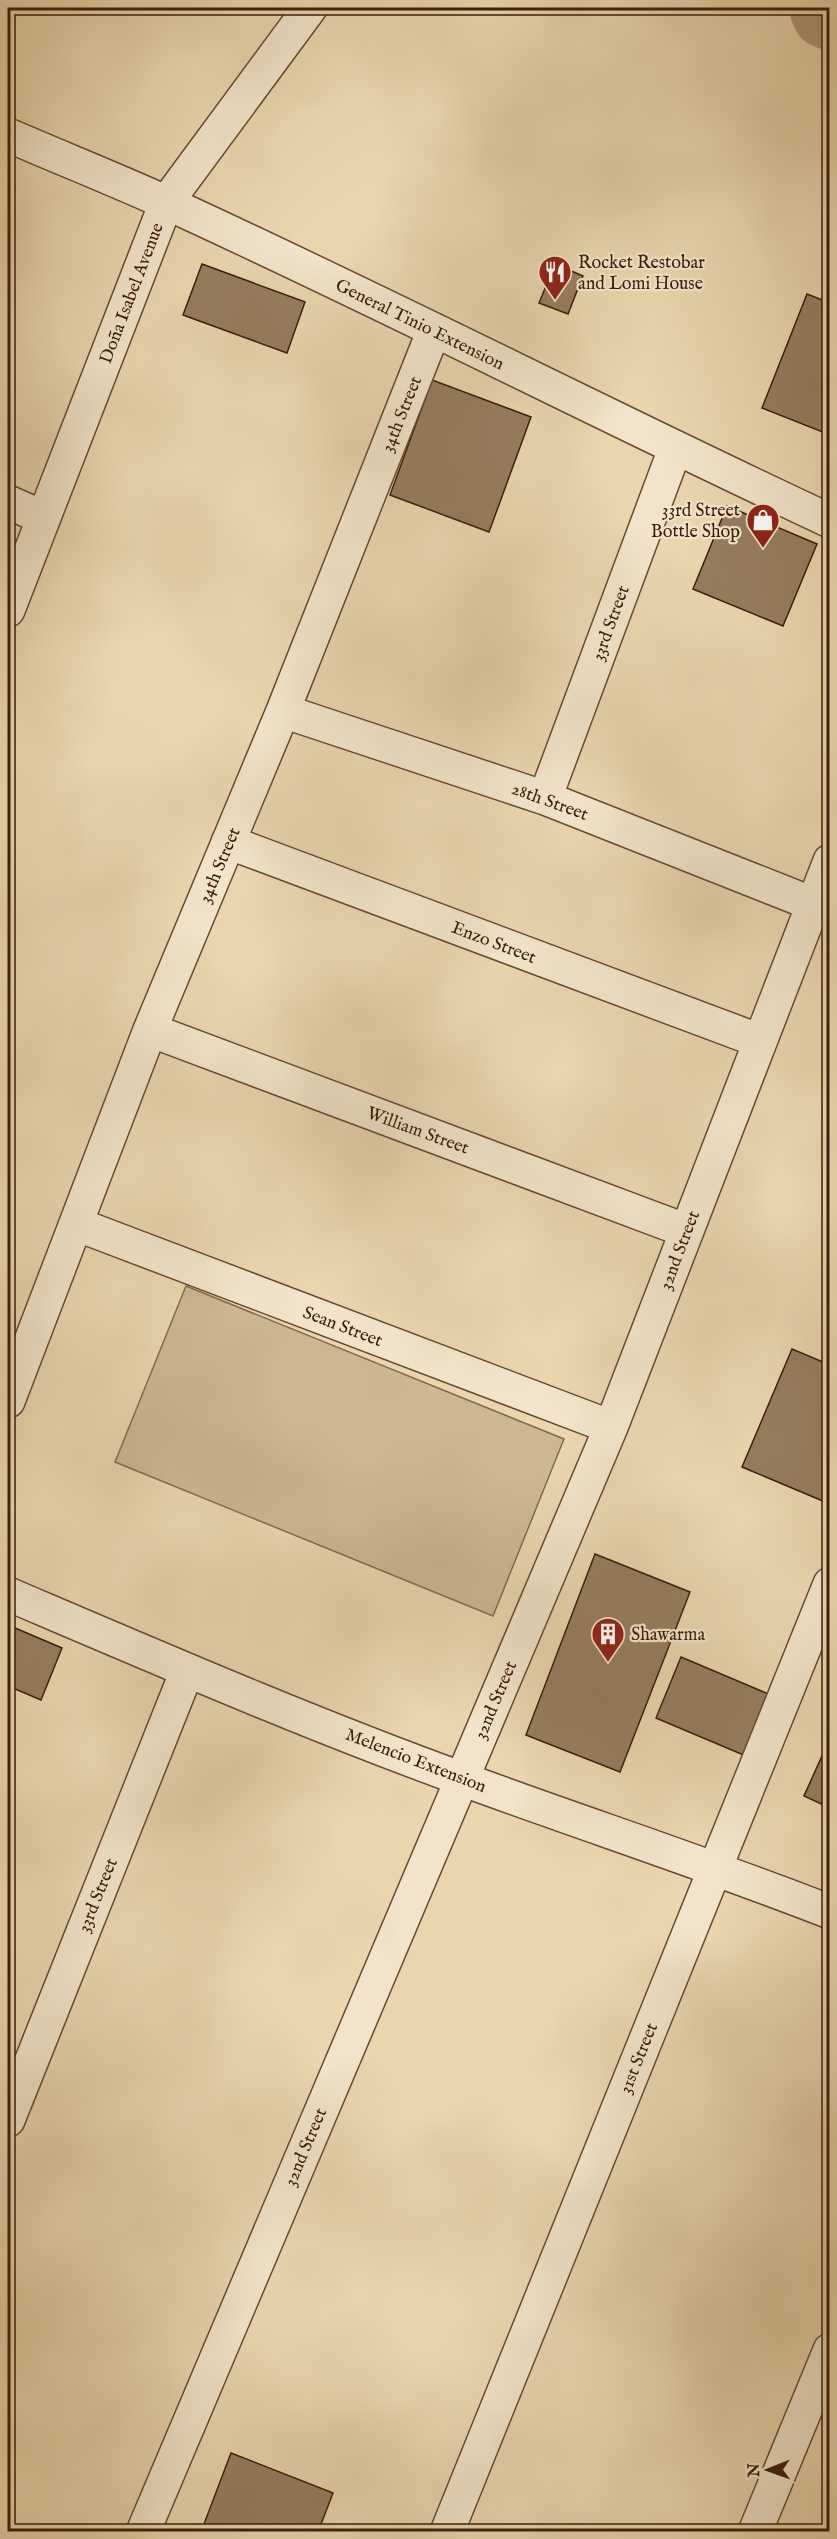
<svg xmlns="http://www.w3.org/2000/svg" width="837" height="2539" font-family="'IM FELL English',serif">
  <rect width="100%" height="100%" fill="#e9d6ad"/>
  <filter id="stains"><feTurbulence type="fractalNoise" baseFrequency=".00333" numOctaves="4"/><feColorMatrix values="0 0 0 0 .2 0 0 0 0 .09 0 0 0 0 .02 0 0 0 .5 -.17"/></filter>
  <radialGradient id="worn" r=".72"><stop offset=".6" stop-color="#630" stop-opacity="0"/><stop offset="1" stop-color="#630" stop-opacity=".3"/></radialGradient>
  <path fill="#ccb791" stroke="#846a4e" stroke-width="1.5" d="M186 1286 564 1439 493 1616 115 1462Z"/>
  <g fill="none" stroke-linecap="round" stroke-linejoin="round">
    <path stroke="#af9776" stroke-width="66" d="M822 8 825 15 830 17"/>
  </g>
  <path fill="#967d5f" stroke="#3d1d0a" stroke-width="1.5" d="M202 264 305 302 287 353 183 315Z
    M555 264 583 276 568 314 539 303Z
    M807 294 830 303V435L762 408Z
    M432 380 531 417 489 532 390 495Z
    M727 506 817 544 783 626 693 589Z
    M792 1349 830 1365V1504L742 1467Z
    M595 1554 690 1592 620 1772 526 1735Z
    M8 1625 62 1648 41 1700 8 1686Z
    M681 1657 778 1698 753 1759 656 1718Z
    M830 1738V1808L804 1796Z
    M231 2453 333 2493 318 2532H222L204 2524Z"/>
  <g fill="none" stroke-linecap="round" stroke-linejoin="round">
    <g stroke="#684b33" stroke-width="36">
      <path id="minor" d="M8 135C61 158 114 179 167 203 390 305 607 417 830 521
        M8 502 42 517
        M8 610 166 203 310 8
        M283 711 545 798 813 904
        M545 798 675 449
        M228 842 760 1041
        M150 1030 687 1231
        M76 1224 611 1427
        M8 1401 150 1030 283 711 434 330
        M8 1594C158 1658 308 1723 462 1779 584 1824 708 1864 830 1912
        M8 2120 187 1671
        M143 2532 611 1427 830 861
        M447 2532 830 1584
        M755 2532 830 2350"/>
    </g>
    <use href="#minor" stroke="#f1e4ca" stroke-width="33"/>
  </g>
  <defs>
    <g id="restaurant-pin" transform="scale(1.725)"><path d="M0 17L-7.5 6A9.5 9.5 0 1 1 7.5 6Z" fill="#8f2418" stroke="#f1e4ca"/><path d="M-5-6h1v4h1v-4h1v4h1v-4h1v5L-1.5 .5V6h-2V.5L-5-1ZM5-6V6H3V1.5H1.5Q1.5-4 5-6Z" fill="#fff"/></g>
    <g id="shop-pin" transform="scale(1.725)"><path d="M0 17L-7.5 6A9.5 9.5 0 1 1 7.5 6Z" fill="#8f2418" stroke="#f1e4ca"/><path d="M-5-2.5h2.3a2.7 3.5 0 0 1 5.4 0H5L5.5 6h-11ZM-1.5-2.5h3a1.5 2.3 0 0 0-3 0Z" fill="#fff"/></g>
    <g id="building-pin" transform="scale(1.725)"><path d="M0 17L-7.5 6A9.5 9.5 0 1 1 7.5 6Z" fill="#8f2418" stroke="#f1e4ca"/><path d="M-4-6H4V6H1V3H-1V6H-4ZM-2.5-4.3h1.7v1.8h-1.7ZM.8-4.3h1.7v1.8H.8ZM-2.5-1h1.7V.8h-1.7ZM.8-1h1.7V.8H.8Z" fill="#fff"/></g>
  </defs>
  <g fill-rule="evenodd">
    <use href="#restaurant-pin" x="555" y="272"/>
    <use href="#shop-pin" x="763" y="520"/>
    <use href="#building-pin" x="608" y="1634"/>
  </g>
  <g text-anchor="middle" stroke-width="4.5" stroke-linejoin="round" paint-order="stroke">
    <g font-size="18" fill="#3d1d0a" stroke="#f1e4ca" text-anchor="start">
      <text x="578" y="268">Rocket Restobar<tspan x="578" dy="21">and Lomi House</tspan></text>
      <text x="740" y="516" text-anchor="end">33rd Street<tspan x="740" dy="21">Bottle Shop</tspan></text>
      <text x="631" y="1640">Shawarma</text>
    </g>
    <g font-size="18" fill="#3d1d0a" stroke="#f1e4ca">
      <text transform="translate(131 293) rotate(-69)" y="6">Doña Isabel Avenue</text>
      <text transform="translate(420 324) rotate(26)" y="6">General Tinio Extension</text>
      <text transform="translate(401 414) rotate(-68)" y="6">34th Street</text>
      <text transform="translate(610 623) rotate(-70)" y="6">33rd Street</text>
      <text transform="translate(550 801) rotate(20)" y="6">28th Street</text>
      <text transform="translate(219 865) rotate(-67)" y="6">34th Street</text>
      <text transform="translate(494 942) rotate(21)" y="6">Enzo Street</text>
      <text transform="translate(418 1130) rotate(20)" y="6">William Street</text>
      <text transform="translate(679 1250) rotate(-69)" y="6">32nd Street</text>
      <text transform="translate(343 1326) rotate(21)" y="6">Sean Street</text>
      <text transform="translate(495 1700) rotate(-67)" y="6">32nd Street</text>
      <text transform="translate(416 1760) rotate(21)" y="6">Melencio Extension</text>
      <text transform="translate(97 1895) rotate(-68)" y="6">33rd Street</text>
      <text transform="translate(638 2058) rotate(-68)" y="6">31st Street</text>
      <text transform="translate(305 2147) rotate(-67)" y="6">32nd Street</text>
    </g>
  </g>
  <rect width="837" height="2539" fill="none" stroke="#e9d6ad" stroke-width="30"/>
  <rect x="9" y="9" width="819" height="2521" fill="none" stroke="#3d1d0a" stroke-width="3"/>
  <rect x="15" y="15" width="807" height="2509" fill="none" stroke="#3d1d0a" stroke-width="1.5"/>
  <g transform="translate(768 2470) rotate(269)" stroke="#f1e4ca" stroke-width="4.5" paint-order="stroke">
  <path d="M0-4.5L10 22L0 15L-10 22Z" fill="#3d1d0a"/>
  <text y="-9" font-size="16" font-weight="bold" text-anchor="middle" fill="#3d1d0a">N</text>
  </g>
  <rect width="100%" height="100%" filter="url(#stains)"/>
  <rect width="100%" height="100%" fill="url(#worn)"/>
</svg>
